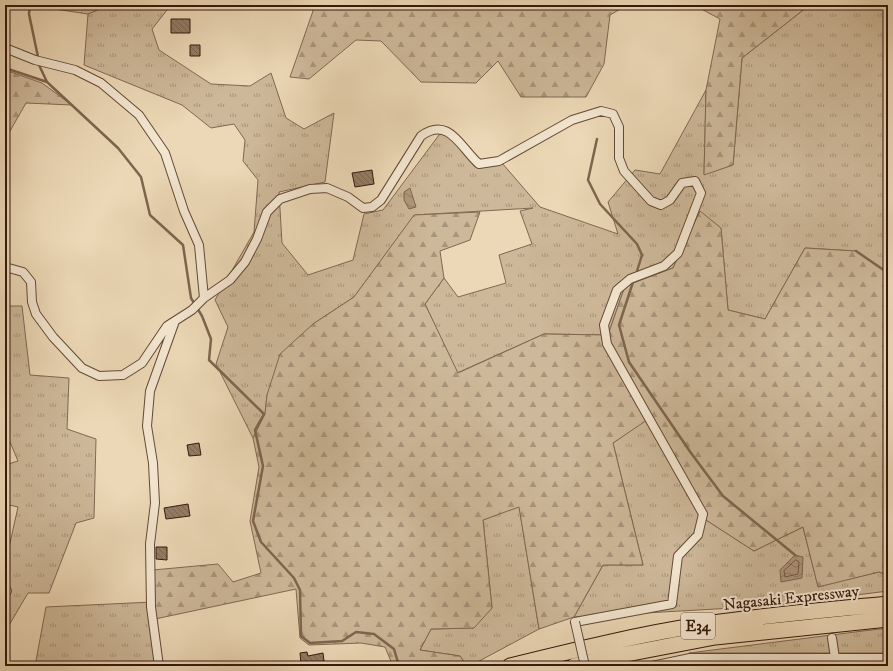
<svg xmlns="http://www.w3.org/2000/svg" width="893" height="671" font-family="'IM FELL DW Pica',serif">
  <defs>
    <pattern id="grass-tufts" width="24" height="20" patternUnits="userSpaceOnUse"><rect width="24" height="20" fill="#cdb899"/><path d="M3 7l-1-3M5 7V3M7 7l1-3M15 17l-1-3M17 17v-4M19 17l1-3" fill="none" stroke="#a7957b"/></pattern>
    <pattern id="forest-firs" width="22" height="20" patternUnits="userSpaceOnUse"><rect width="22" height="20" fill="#cdb899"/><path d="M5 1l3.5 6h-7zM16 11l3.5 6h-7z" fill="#a7957b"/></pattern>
    <pattern id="water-waves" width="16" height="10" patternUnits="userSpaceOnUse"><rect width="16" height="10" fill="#ae977c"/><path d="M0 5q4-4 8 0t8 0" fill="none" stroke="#8e7a64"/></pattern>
    <pattern id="building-back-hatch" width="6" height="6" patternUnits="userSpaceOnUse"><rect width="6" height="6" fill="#947c64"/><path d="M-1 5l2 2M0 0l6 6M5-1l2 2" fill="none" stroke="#7a6551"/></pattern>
  </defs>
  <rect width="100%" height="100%" fill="#ecd8b6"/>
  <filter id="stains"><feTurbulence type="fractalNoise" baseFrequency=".005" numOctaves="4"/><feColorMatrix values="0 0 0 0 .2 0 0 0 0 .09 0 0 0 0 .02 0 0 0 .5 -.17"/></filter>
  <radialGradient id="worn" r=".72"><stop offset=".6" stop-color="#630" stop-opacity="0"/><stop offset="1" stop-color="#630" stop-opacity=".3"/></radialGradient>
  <path fill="url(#grass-tufts)" stroke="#816852" d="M109 5H158L167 10 152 29 159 50 211 84 250 86 271 73 286 118 304 129 334 113 325 182 279 192 282 243 308 275 353 260 364 214 383 210 445 127 475 167 502 163 540 207 618 234 608 202 635 170 660 174 706 90 704 174 733 165 742 58 807 7 888 6V273L856 251 805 248 765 319 728 310 721 228 700 212 673 268 625 286 608 335 544 334 457 373 425 304 444 278 458 297 506 283 499 255 532 244 520 211 533 208 415 215 354 297 313 324 267 395 265 414 253 438 216 364 228 327 215 300 254 232 258 180 243 161 245 140 234 124 211 128 182 105 84 65 88 14Z
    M5 306H22L30 375 69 378 67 429 96 439 94 518 76 523 49 593H28L5 632V552H8L18 507 5 504V465L18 461 7 435 5 434Z
    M647 419 706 520 754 551 803 527 818 586 879 572 888 575V591L769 606 574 617 603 565H643L613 443Z
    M519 506 539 629 470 666H467L460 656 420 650 431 629 473 628 492 608 483 520Z
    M153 602 159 666H35L46 607Z
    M879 629H888V653H689Z
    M832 661 825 666H675L681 664Z"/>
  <path fill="url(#forest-firs)" stroke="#816852" d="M28 5H109L88 14Z
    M313 5H627L610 15 604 64 586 97H521L498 61 476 83 421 82 381 41 356 40 309 79 290 77 313 11Z
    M694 5H888V6L807 7 742 58 733 165 704 175 706 90 720 19Z
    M5 70 42 83 72 105 26 103 6 138Z
    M700 211 721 228 728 310 765 319 805 248 856 251 888 273V575L879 572 818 587 803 527 754 551 706 520 647 420 613 443 643 565H603L574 617 539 629 519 507 483 520 492 608 474 628 431 629 420 650 460 656 467 666H393L385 647 361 643 309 645 300 638 296 589 155 619 153 570 218 564 233 582 261 573 250 521 259 467 253 438 265 414 267 395 280 354 313 324 354 297 414 215 480 212 470 240 440 251 444 278 425 304 458 373 544 334 608 335 625 286 673 268Z"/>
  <path fill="url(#water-waves)" stroke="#7e654f" d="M410 188 416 207 409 209 404 200V192Z
    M795 555 803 557 802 578 781 582 780 570Z"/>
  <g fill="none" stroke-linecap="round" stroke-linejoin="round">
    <path stroke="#725844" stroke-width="1" d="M796 560 799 562 798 574 785 577 784 571Z"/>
    <path stroke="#7e654f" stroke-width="2.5" d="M30 5 29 14 38 57
      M39 65 47 82 118 148 141 177 150 215 183 245 191 298 202 316 211 339 209 360 264 414 255 430 263 466 253 521 261 542 294 578 300 590 301 636 310 643 342 641 356 632 374 634 394 649 399 666
      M5 68 47 82
      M597 139 588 180 600 204 637 244 642 255 637 271
      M856 251 888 273
      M633 282 619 325 629 362 691 453 723 496 795 555"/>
  </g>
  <path fill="url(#building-back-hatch)" stroke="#35190c" d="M171 19H190V33H171Z
    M190 45H200V56H190Z
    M372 170 374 184 355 187 352 173Z
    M199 443 201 455 189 456 187 445Z
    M188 504 190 516 166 519 164 508Z
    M156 547H167V560L156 559Z
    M307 652 308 656 323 653 324 661 301 664 300 653Z"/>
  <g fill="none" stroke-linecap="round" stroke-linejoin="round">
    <g stroke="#634936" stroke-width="10">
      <path id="street" d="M5 48 35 60 75 70 101 83 139 115 165 153 184 211 199 245 204 298
        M5 267 23 272 31 282 32 302 36 314 53 337 82 368 99 376 123 375 142 363 167 326 192 310 204 298 230 280 245 262 257 239 267 212 280 199 310 189 327 188 348 197 363 208 372 207 381 200 421 136C449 116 460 147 479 164L499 161 572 120 601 111 613 114 619 127V158L624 171 651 201 661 205 670 200 682 183 695 181 701 193 678 253 664 266 630 279 617 290 604 325 607 344 703 514 698 535 678 556 672 604 575 622
        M5 591H7
        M832 638 835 658
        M159 666 151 607 150 544 155 503 153 463 147 426 150 391 175 321
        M652 666 690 658H888"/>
    </g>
    <g stroke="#35190c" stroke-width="17">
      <path id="highway" d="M510 666C575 650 640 634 706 624 767 615 827 610 888 604
        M574 666 611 657 715 637 888 619"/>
    </g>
    <use href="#street" stroke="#f3e6d0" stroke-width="8"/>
    <use href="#highway" stroke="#ecd8b6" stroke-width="15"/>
    <g stroke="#634936" stroke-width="10" stroke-linecap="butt">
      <path id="street-bridge" d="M575 622 585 666"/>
    </g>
    <use href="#street-bridge" stroke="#f3e6d0" stroke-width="8"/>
  </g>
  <g text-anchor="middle" stroke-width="4" stroke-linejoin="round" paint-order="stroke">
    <rect fill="#f3e6d0" stroke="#6e5647" stroke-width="1" x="681" y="613" width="34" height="26" rx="3"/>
    <g font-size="15" font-weight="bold" fill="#35190c">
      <text x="698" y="631">E34</text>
    </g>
    <g font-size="16" fill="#35190c" stroke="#f3e6d0">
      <text transform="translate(791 597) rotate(-6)" y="6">Nagasaki Expressway</text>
    </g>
  </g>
  <rect width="893" height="671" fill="none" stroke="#ecd8b6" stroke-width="20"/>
  <rect x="6" y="6" width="881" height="659" fill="none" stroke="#35190c" stroke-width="2"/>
  <rect x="10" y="10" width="873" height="651" fill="none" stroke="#35190c"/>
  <rect width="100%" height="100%" filter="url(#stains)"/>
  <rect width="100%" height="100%" fill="url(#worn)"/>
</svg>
